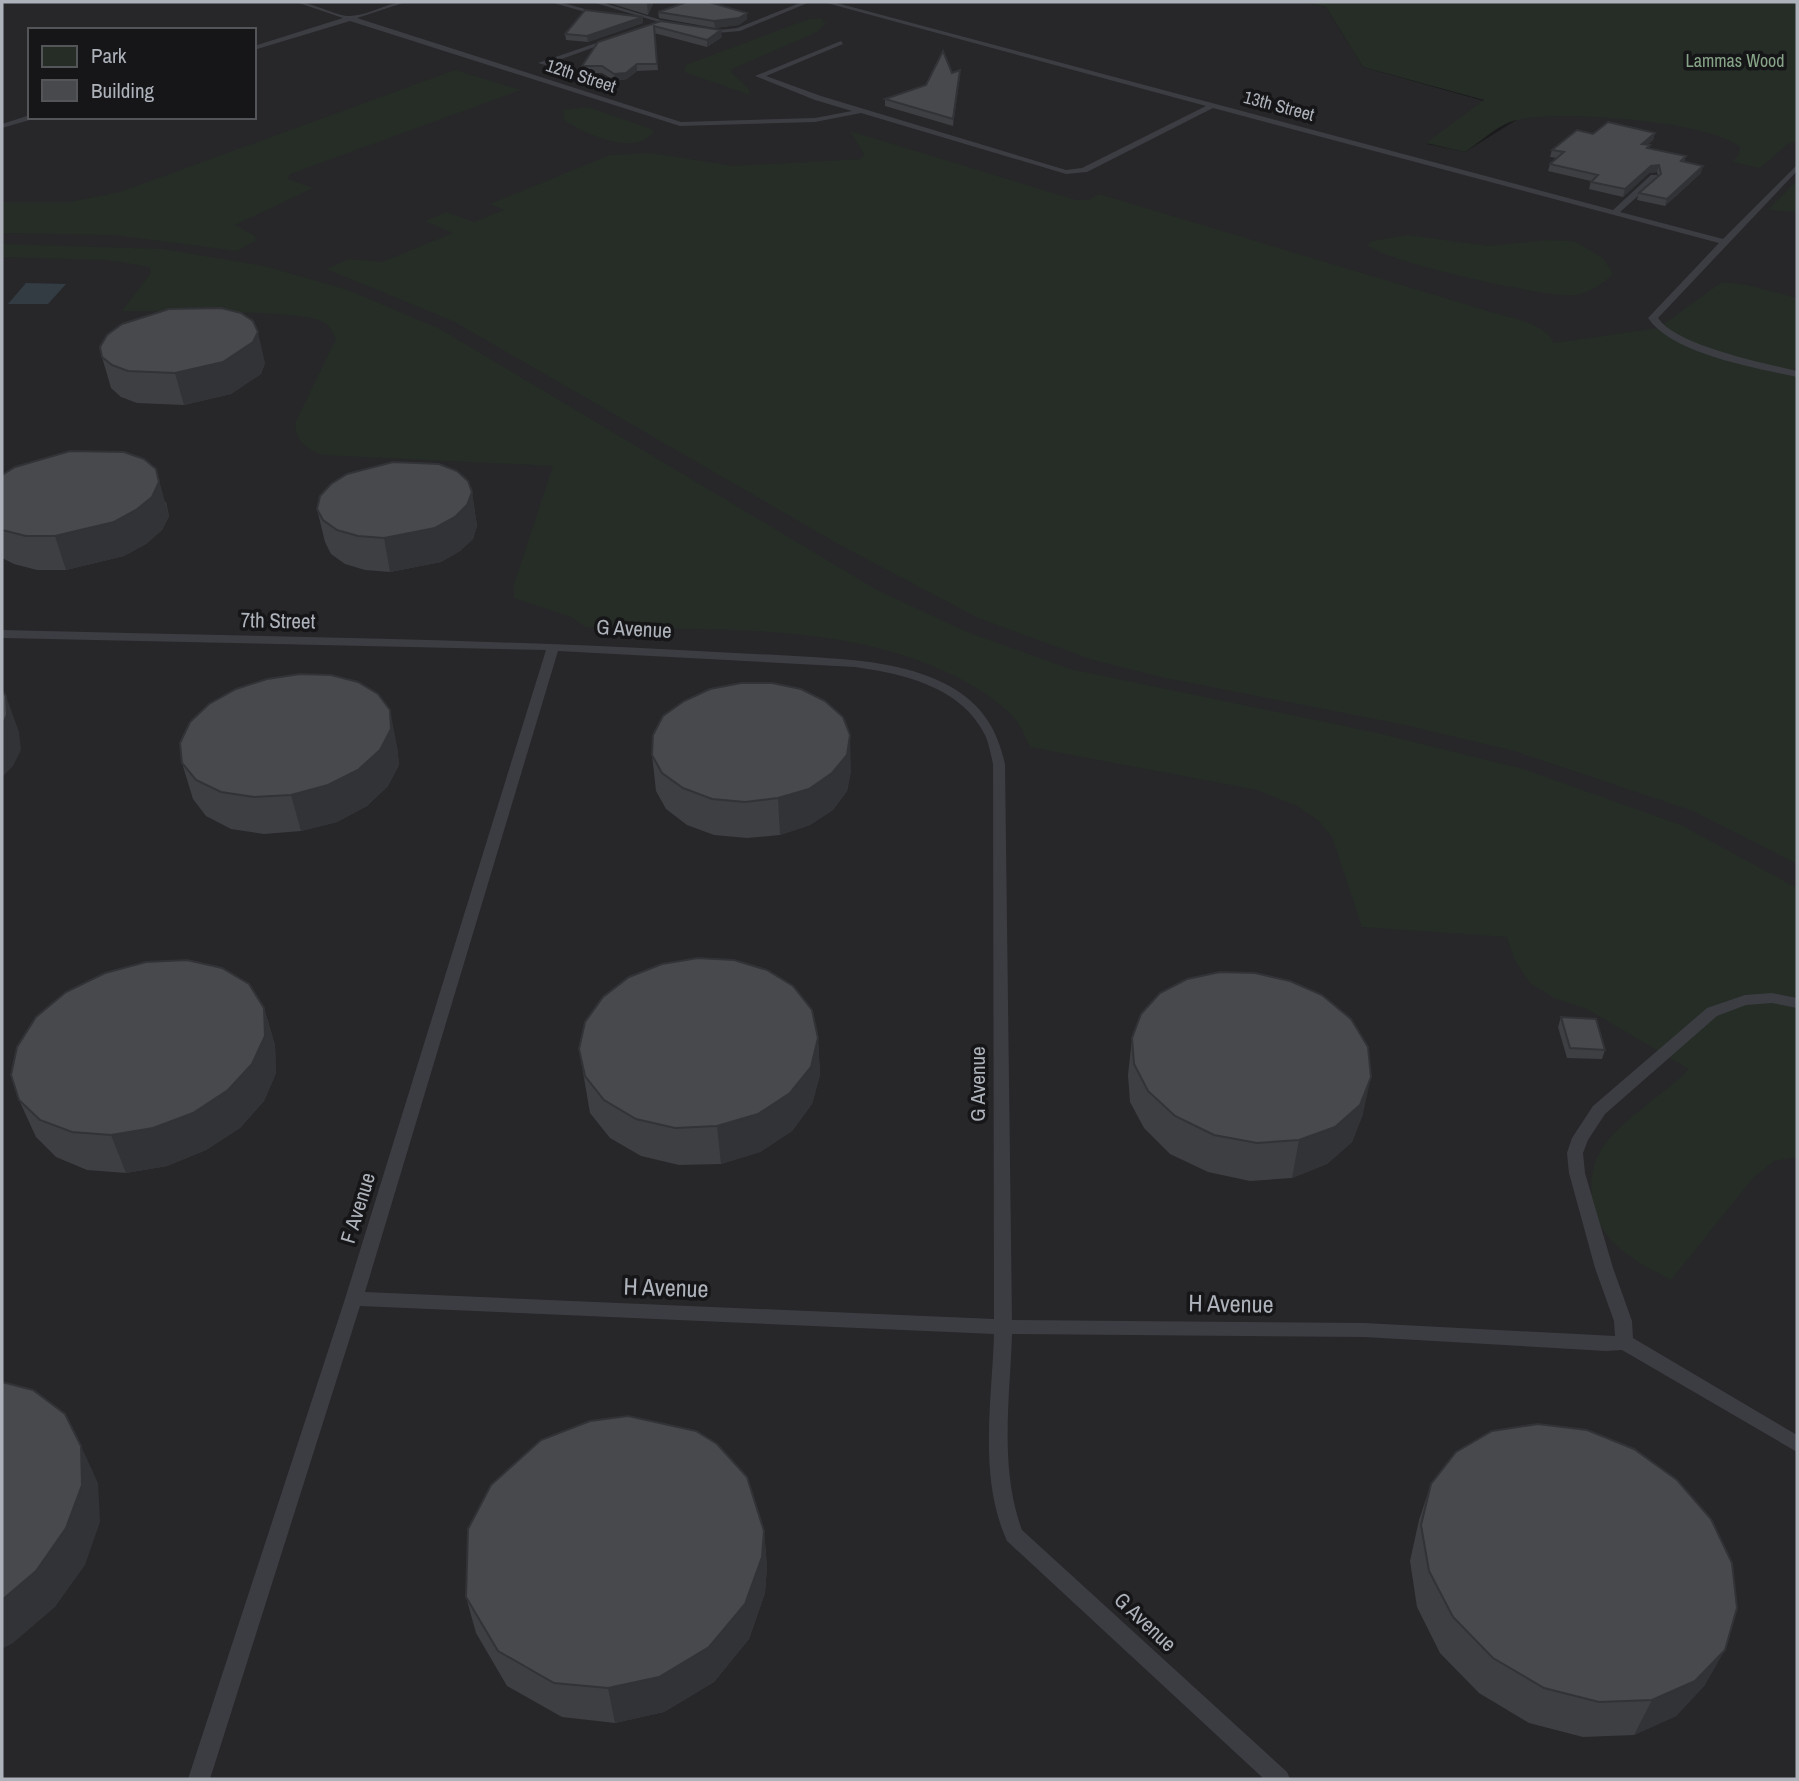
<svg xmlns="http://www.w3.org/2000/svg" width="1799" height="1781" font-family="'Archivo Narrow',sans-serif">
  <rect width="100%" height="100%" fill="#1b1b1d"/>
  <path fill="#27272a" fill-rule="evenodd" d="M2 2H1304L1326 7 1363 67 1484 101 1427 144 1465 152 1563 91 1797 101V1779H2ZM30 30H254V117H30Z"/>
  <path fill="#252d26" d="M1304 2H1797V141L1788 144 1760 168 1732 162 1739 155 1740 147C1711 121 1547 108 1510 122 1494 128 1479 143 1465 152L1426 143 1484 100 1363 67 1326 7Z
    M809 19H821L826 23 817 32 732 69 731 72 748 88 750 95 684 72 686 65Z
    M455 70 521 90 290 174 288 179 313 188 235 225 255 236 256 241 236 251 115 235 2 233V202H69L120 192Z
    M588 107 651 129 654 132C634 157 585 134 564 120L563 110Z
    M850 131 1076 200H1088L1099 194 1488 311C1509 318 1544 322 1554 343L1658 328 1722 282 1747 285 1797 298V366L1793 370 1797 380V864L1693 811 1514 751 1405 725 1165 678 1093 660 978 618 840 545 453 321 326 269 349 259 382 262 453 233 425 221 447 212 474 222 504 210 490 204 610 155 652 153 733 166 861 159 864 154Z
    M1797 180V212L1768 210Z
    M1408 235 1488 246 1548 240 1574 241 1603 258 1613 274C1603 284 1591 292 1576 295 1551 299 1383 262 1368 245L1372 241Z
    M2 244 163 249 264 266 348 290 440 329 877 590 967 632 1070 669 1373 732 1523 769 1681 825 1797 888V1157L1774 1161 1753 1178 1671 1280C1648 1268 1622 1255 1606 1234 1587 1209 1586 1168 1605 1144 1625 1117 1665 1094 1689 1069L1587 1009 1554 998 1530 983 1514 959 1507 937 1362 927 1332 837 1318 820 1297 806 1257 790 1030 747C1026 739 1023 730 1018 723 1006 706 985 693 968 683 853 619 713 632 586 627L571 617 514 598V584L553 466 322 455C306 448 296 442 295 423L336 339C333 332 330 326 323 322 301 309 157 312 122 311L151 273 150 267 107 260 2 257Z"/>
  <path fill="#333c42" d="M26 283 66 284 48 304H8Z"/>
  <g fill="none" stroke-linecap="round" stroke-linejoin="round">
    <path fill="#3c3d42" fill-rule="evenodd" d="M296 2C314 2 336 17 351 16 370 15 387 2 406 2L357 18 681 122 815 118 852 111 815 100 755 76 841 41 843 44 766 76 821 96 1066 170 1082 168 1206 106 823 2H833L1613 210 1651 175H1657V179L1620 212 1723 239 1797 165V171L1658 318C1677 346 1764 363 1797 371V377C1756 368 1672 354 1648 318L1719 243 1213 108 1087 172 1066 174 861 113 815 122 680 126 350 21 254 50V46L343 18Z
      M550 2H560L606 15 603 17Z
      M592 2H601L684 27 679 28Z
      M802 2H810L740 31 705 34 702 32 737 28Z
      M611 38 617 39 545 65 538 63Z
      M30 115 33 119 2 128V124Z
      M2 630C228 636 453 638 679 650 717 652 756 654 795 656 840 659 887 660 930 677 973 694 995 719 1005 764L1012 1320 1364 1323 1615 1336 1614 1321 1595 1268 1569 1173 1567 1153 1572 1138 1593 1106 1707 1008 1745 995 1772 993 1797 998V1008L1772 1003 1746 1005 1717 1016 1605 1114 1588 1140 1583 1153 1585 1173 1613 1268 1632 1321 1633 1338 1797 1435V1452L1622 1350 1606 1351 1364 1337 1012 1334C1010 1399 999 1468 1022 1530L1287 1772 1290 1779H1264L1007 1541C978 1477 992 1402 994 1334L360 1306 210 1779H188L345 1299 546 650 2 638ZM558 651 855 667C904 674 963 687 986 737 989 745 991 755 993 764L994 1319 365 1292Z"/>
  </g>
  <path fill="#3e3f42" d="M606 2H654L648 15Z
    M658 12 747 13V19L739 25 715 28 659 18Z
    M643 17V23L588 42 566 40 565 34Z
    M661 21 722 37 707 47 654 33 658 70 637 71 627 79 615 81 602 73H583L582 66Z
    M960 70 953 126 885 106V99L926 85Z
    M1655 133 1653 140 1647 145 1649 148 1686 156 1684 162 1701 173 1665 206 1637 200 1639 193 1658 176 1657 172 1649 173 1623 197 1589 189 1591 181 1548 171 1550 164 1557 158 1550 157 1552 150 1593 134Z
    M102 357 265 363 261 374 231 394 184 405 137 403 121 397 111 388Z
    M2 475 166 502 169 516 162 530 146 544 124 556 66 570H37L14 564 2 558Z
    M472 492 477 526 473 539 460 551 441 562 390 572 365 570 345 564 331 554 325 542 317 509Z
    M397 746 399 765 388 786 367 806 337 822 301 831 264 834 231 829 206 816 193 799 182 763Z
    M652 755 851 771 847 791 833 810 810 825 780 835 747 838 714 835 687 825 666 809 656 791Z
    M264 1008 275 1045 276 1073 264 1101 240 1128 206 1150 167 1166 126 1173 87 1170 56 1157 36 1137 19 1100Z
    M1561 1017 1605 1050 1602 1059 1567 1058 1558 1027Z
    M818 1038 820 1075 812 1104 792 1131 760 1152 721 1164 679 1165 641 1156 610 1138 590 1113 579 1049Z
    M1132 1038 1363 1114 1352 1142 1327 1164 1292 1178 1250 1181 1208 1172 1170 1154 1144 1128 1130 1102 1128 1075Z
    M1431 1484 1705 1685 1676 1716 1634 1735 1583 1737 1529 1723 1479 1693 1440 1653 1417 1607 1410 1561 1419 1520Z
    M764 1531 767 1567 765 1593 749 1639 714 1682 664 1712 615 1723 562 1717 507 1686 476 1633 466 1597Z"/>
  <path fill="#323336" d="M647 2H654L648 15Z
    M747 13V19L739 25 715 28 714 21Z
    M643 17V23L588 42 587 36Z
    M721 30 722 37 707 47V40Z
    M637 64V71L627 79 615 81 614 74Z
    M960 70V77L953 126V119Z
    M1655 133 1653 140 1640 151 1642 144Z
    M1659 165 1657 172 1649 173 1623 197 1625 189 1651 166Z
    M1703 166 1701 173 1665 206 1667 199Z
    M258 332 265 363 261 374 231 394 184 405 175 373Z
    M156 469 169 516 162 530 146 544 124 556 66 570 55 536Z
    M472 492 477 526 473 539 460 551 441 562 390 572 384 538Z
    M6 696 19 732 21 750 13 766 2 777V726Z
    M390 710 397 746 399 765 388 786 367 806 337 822 301 831 291 795Z
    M850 735 851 771 847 791 833 810 810 825 780 835 778 798Z
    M264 1008 275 1045 276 1073 264 1101 240 1128 206 1150 167 1166 126 1173 111 1135Z
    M818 1038 820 1075 812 1104 792 1131 760 1152 721 1164 717 1126Z
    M1371 1077 1363 1114 1352 1142 1327 1164 1292 1178 1299 1140Z
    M81 1446 98 1483 100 1522 85 1565 55 1607 13 1643 2 1649V1600Z
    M764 1531 767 1567 765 1593 749 1639 714 1682 664 1712 615 1723 608 1688Z
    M1725 1650 1705 1685 1676 1716 1634 1735 1652 1700Z"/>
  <path fill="#48494d" stroke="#323336" stroke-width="2" d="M687 2H709L747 13 739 18 714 21 658 12Z
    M585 10 643 17 587 36 565 34Z
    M661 21 721 30 707 40 654 26 657 64H637L626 73 614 74 602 66H582L598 42Z
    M943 51 952 73 960 70 953 119 885 99 926 85Z
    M1608 122 1655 133 1642 144 1650 145 1647 148 1686 156 1681 161 1703 166 1667 199 1639 193 1661 174 1659 165 1651 166 1625 189 1591 182 1598 175 1550 164 1564 152 1552 150 1577 130 1593 134Z
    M221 308 241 313 253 321 258 332 253 342 223 362 175 373 128 371 112 365 102 357 100 347 107 335 122 324 169 309Z
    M70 451 124 452 144 459 156 469 159 482 152 497 136 510 114 522 55 536H26L2 530V475L15 467Z
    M393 462 439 464 457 471 468 481 472 492 467 505 455 517 435 528 384 538 358 536 337 530 323 520 317 509 320 496 331 484 347 474Z
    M300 674 331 675 358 682 378 694 390 710 391 729 380 750 358 770 328 785 291 795 254 797 221 792 196 780 182 763 180 743 190 722 209 704 236 689 267 679Z
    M741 683H772L801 689 825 701 843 717 850 735 847 755 832 773 809 789 778 798 745 802 712 799 683 788 662 773 652 755 653 735 663 716 684 701 710 689Z
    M2 690 6 696 7 715 2 726Z
    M698 958 734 960 767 970 793 986 812 1010 818 1038 811 1067 790 1093 758 1114 717 1126 675 1128 636 1119 604 1100 585 1076 579 1049 585 1022 603 997 629 977 662 964Z
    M187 960 222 968 249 984 264 1008 265 1036 252 1064 228 1090 193 1113 153 1128 111 1135 72 1132 40 1120 19 1100 11 1075 17 1047 36 1017 66 992 105 973 146 962Z
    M1220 972 1255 973 1290 981 1322 995 1351 1019 1368 1047 1371 1077 1360 1105 1335 1127 1299 1140 1257 1143 1214 1135 1175 1116 1148 1091 1134 1064 1132 1038 1141 1014 1160 993 1187 979Z
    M1561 1017 1596 1019 1605 1050 1570 1048Z
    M2 1382 33 1390 65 1414 81 1446 82 1485 66 1528 36 1571 2 1600Z
    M628 1416 696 1431 717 1444 747 1477 764 1531 762 1557 745 1604 709 1647 659 1677 608 1688 554 1683 498 1651 466 1597 468 1529 491 1485 541 1440 590 1421Z
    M1538 1424 1587 1430 1634 1449 1677 1480 1711 1519 1732 1563 1737 1608 1725 1650 1695 1681 1652 1700 1599 1702 1544 1688 1493 1658 1453 1617 1429 1571 1421 1525 1431 1484 1456 1452 1492 1431Z"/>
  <g text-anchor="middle" stroke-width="7" stroke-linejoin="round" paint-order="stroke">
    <g font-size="18" fill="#87a488" stroke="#161618">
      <text x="1735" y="67">Lammas Wood</text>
    </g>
    <g font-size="18" fill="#aeb3bb" stroke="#161618">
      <text transform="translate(581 76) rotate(18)" y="6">12th Street</text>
      <text transform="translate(1279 106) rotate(15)" y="6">13th Street</text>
    </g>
    <g font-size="21" fill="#aeb3bb" stroke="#161618">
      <text transform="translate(278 621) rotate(1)" y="7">7th Street</text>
      <text transform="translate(634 629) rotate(3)" y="7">G Avenue</text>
      <text transform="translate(978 1084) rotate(-90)" y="7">G Avenue</text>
      <text transform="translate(358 1208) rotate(-73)" y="7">F Avenue</text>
      <text transform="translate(1145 1622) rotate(43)" y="7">G Avenue</text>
    </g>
    <g font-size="24" fill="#aeb3bb" stroke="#161618">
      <text transform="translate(666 1288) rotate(2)" y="8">H Avenue</text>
      <text transform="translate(1231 1304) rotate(1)" y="8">H Avenue</text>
    </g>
  </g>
  <rect width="1799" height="1781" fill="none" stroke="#aeb3bb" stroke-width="7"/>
  <rect x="28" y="28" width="228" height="91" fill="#161618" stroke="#535559" stroke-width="2"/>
  <rect x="42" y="46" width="35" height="21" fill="#252d26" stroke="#535559" stroke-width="2"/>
  <text x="91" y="63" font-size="21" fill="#aeb3bb">Park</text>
  <rect x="42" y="80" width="35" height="21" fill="#48494d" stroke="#535559" stroke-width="2"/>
  <text x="91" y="98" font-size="21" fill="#aeb3bb">Building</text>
</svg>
